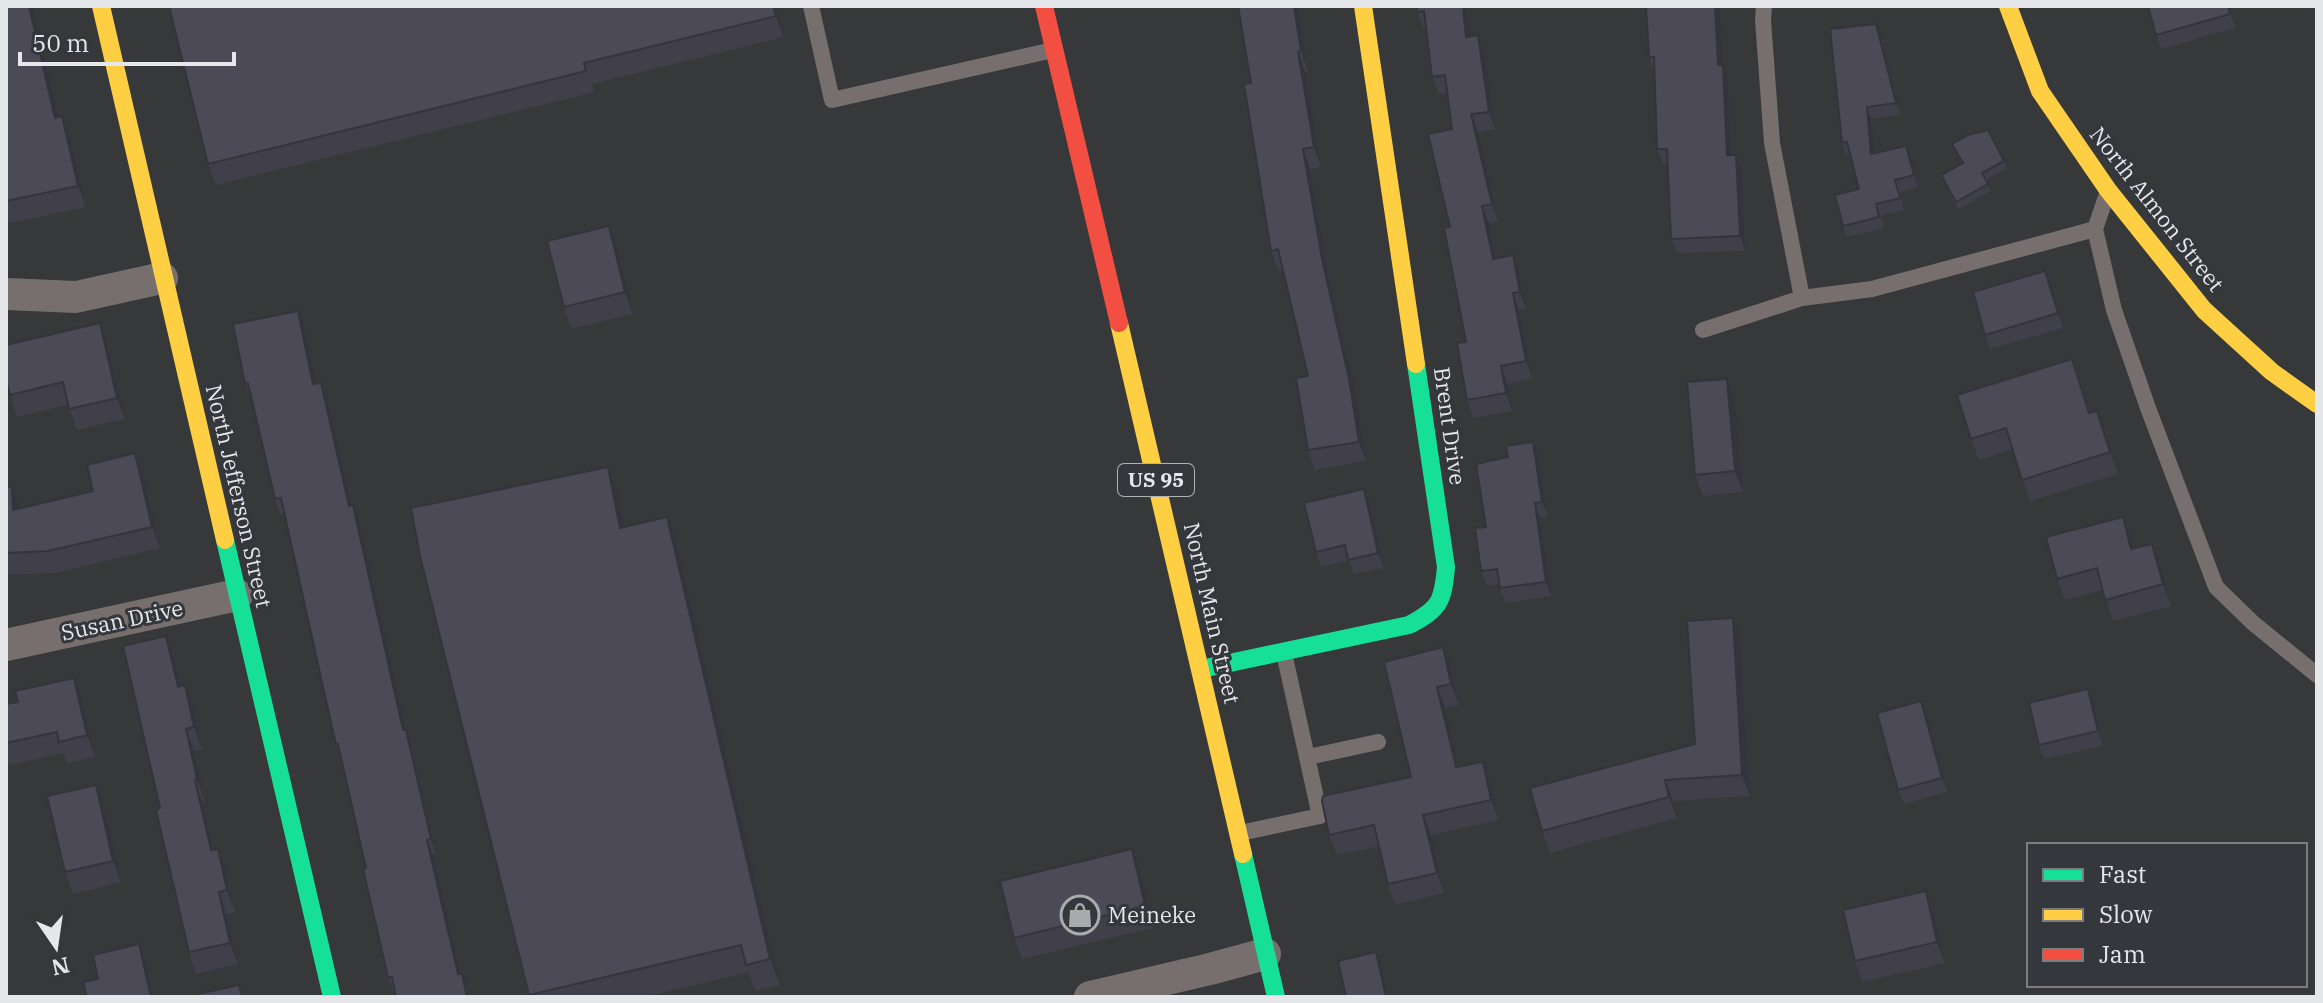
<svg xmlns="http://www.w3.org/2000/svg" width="2323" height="1003" font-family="'IBM Plex Serif',serif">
  <rect width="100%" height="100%" fill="#36383a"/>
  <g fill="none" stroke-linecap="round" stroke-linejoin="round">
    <path stroke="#776f6d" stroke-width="16" d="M811 6 832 100 1053 50
      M1764 6 1763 20 1772 143 1802 298
      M2106 197 2095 229 2114 310 2148 408 2216 587 2253 623 2317 675
      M1703 330 1802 298 1872 289 2095 229
      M1308 757 1378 742
      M1240 833 1320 816 1284 653"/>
    <path stroke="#776f6d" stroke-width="32" d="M6 294 76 297 162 278
      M6 645 237 595
      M1090 997 1210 969 1265 954"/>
    <path stroke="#16e098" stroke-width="18" d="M225 540 332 997
      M1201 669 1409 625C1440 609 1443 601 1446 567L1416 364
      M1243 854 1276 997"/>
    <path stroke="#ffcf43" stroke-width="18" d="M101 6 225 540
      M1363 6 1416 364
      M2008 6 2040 91 2108 190 2204 310 2272 372 2317 404
      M1119 323 1243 854"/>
    <path stroke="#f24e42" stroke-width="18" d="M1044 6 1119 323"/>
  </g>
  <path fill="#41404a" d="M6 6 58 117 62 116 70 138 86 207 6 224Z
    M169 6H776L783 37 592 84 594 92 216 185 208 164Z
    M1238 6H1298L1308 71 1305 72 1321 167 1310 169 1329 279 1357 398 1366 461 1315 470 1308 450V376L1283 269 1278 270 1271 251 1251 83Z
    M1417 6H1467L1470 36 1478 35 1484 52 1495 129 1478 132 1498 221 1489 223 1496 258 1519 273 1526 309 1519 310 1532 379 1507 384 1512 411 1474 418 1467 400 1466 342 1450 227 1452 129 1447 93 1439 94 1432 77 1426 29H1424L1417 12Z
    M2148 6H2229L2235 28 2161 49Z
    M1880 36 1900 115 1871 119 1874 153 1911 157 1918 187 1900 192 1904 210 1880 216 1884 228 1847 237 1843 226 1859 189 1850 154H1846L1842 142Z
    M1649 57 1723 65 1728 80 1732 155H1736L1742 170 1745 251 1677 253 1671 239 1668 164H1663L1657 149 1654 71Z
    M1952 144 2004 161 2007 168 1986 180 1991 191 1958 209 1944 183 1941 175 1962 164Z
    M617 248 633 314 571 329 564 307Z
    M2051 285 2063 328 1990 349 1985 335Z
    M100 323 107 345 125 419 77 430 68 405 17 417 10 395Z
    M304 326 315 384 321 383 327 398 351 506 359 521 405 730 411 745 436 854 433 855 460 974 467 989 394 993 388 977 366 868 341 760 336 745 284 513 280 514 275 499 252 399 245 384Z
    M2080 380 2090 413 2105 433 2118 474 2030 501 2013 449 1979 460 1971 439Z
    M1735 400 1743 492 1703 496 1695 475Z
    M135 453 143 475 160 548 56 573 6 575V487L20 508 93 491Z
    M1508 457H1538L1548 516 1540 518 1552 596 1505 603 1499 584 1487 586 1481 571 1486 527Z
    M1364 489 1370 504 1384 568 1354 574 1349 560 1321 567 1316 552Z
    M617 494 624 527 677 544 780 985 755 991 749 972 644 997H529L420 556Z
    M2123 517 2133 549 2152 544 2160 565 2171 606 2113 621 2103 590 2065 600 2057 579Z
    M166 636 174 658 181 686 193 707 202 749 194 751 205 801 202 802 214 850 225 870 235 912 226 914 238 964 196 974 189 952 160 808Z
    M1740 640 1750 796 1673 801 1677 818 1550 853 1542 831 1695 744Z
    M1384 662 1451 668 1459 705 1445 708 1458 767 1483 762 1490 782 1499 820 1431 835 1444 893 1395 905 1388 884 1379 846 1337 855 1329 835 1411 777Z
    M82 699 95 757 67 763 63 753 6 766V704Z
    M1921 701 1926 715 1947 792 1904 804 1898 790Z
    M2093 704 2103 746 2044 759 2039 745Z
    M104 806 121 882 73 894 65 872Z
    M1140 871 1153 928 1022 959 1014 938Z
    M1926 891 1933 913 1945 963 1862 982 1855 961Z"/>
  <path fill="#35343c" d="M29 6H32L63 139 55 118Z
    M773 6H776L783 37 776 16Z
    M1294 6H1298L1308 71 1301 51Z
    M1463 6H1467L1472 54 1466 37Z
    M1715 6H1719L1723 70V65L1728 80 1732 170 1727 155 1718 65Z
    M1876 24 1880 36 1900 115 1896 103Z
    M1478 35 1484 52 1495 129 1489 112Z
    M1298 52 1305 72 1321 167 1314 147Z
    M1867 107 1871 119 1876 166 1871 154Z
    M1471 114 1478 132 1498 221 1492 204Z
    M62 116 70 138 86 207 78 186Z
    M1906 146 1911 157 1918 187 1914 175Z
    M1303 149 1310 169 1329 279 1357 398 1366 461 1359 442 1322 259Z
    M1736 155 1742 170 1745 251 1740 236Z
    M1482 206 1489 223 1499 276 1493 259Z
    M609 226 617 248 633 314 625 292Z
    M1513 255 1519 273 1526 309 1520 292Z
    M2045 271 2051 285 2063 328 2058 313Z
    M1513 293 1519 310 1532 379 1526 361Z
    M298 311 304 326 319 400 313 384Z
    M100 323 107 345 125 419 117 398Z
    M1501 366 1507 384 1512 411 1506 393Z
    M1727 379 1735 400 1743 492 1735 471Z
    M321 383 327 398 355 521 349 506Z
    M2097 411 2105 433 2118 474 2110 452Z
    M1533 442 1538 457 1548 516 1542 502Z
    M135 453 143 475 160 548 152 527Z
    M608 467 617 494 630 554 620 528Z
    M12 487 20 508 13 510Z
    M1364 489 1370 504 1384 568 1378 553Z
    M1535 503 1540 518 1552 596 1546 582Z
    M353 505 359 521 409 746 403 730Z
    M667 517 677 544 780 985 770 959Z
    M2123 517 2131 539 2139 571 2131 549Z
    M2152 544 2160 565 2171 606 2163 584Z
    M1733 618 1740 640 1750 796 1742 775Z
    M166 636 174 658 186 709 178 687Z
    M1443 647 1451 668 1459 705 1451 684Z
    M74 678 82 699 95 757 87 735Z
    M185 685 193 707 202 749 194 727Z
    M1437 687 1445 708 1463 788 1456 767Z
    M2088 689 2093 704 2103 746 2098 731Z
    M1921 701 1926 715 1947 792 1942 778Z
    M186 729 194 751 205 801 197 779Z
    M406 730 411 745 436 854 431 839Z
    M1483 762 1490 782 1499 820 1491 800Z
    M195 780 202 802 219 872 211 850Z
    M1665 780 1673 801 1677 818 1669 797Z
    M96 785 104 806 121 882 113 861Z
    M1423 815 1431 835 1444 893 1437 873Z
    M427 840 433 855 464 990 458 974Z
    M218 849 225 870 235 912 227 890Z
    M1132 849 1140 871 1153 928 1145 906Z
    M1926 891 1933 913 1945 963 1937 942Z
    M219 892 226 914 238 964 230 943Z
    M139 944 144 959 153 997H151Z
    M1376 952 1381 967 1388 997H1386Z"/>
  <path fill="#4c4a56" stroke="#35343c" stroke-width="2" d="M6 6H29L55 118 62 116 78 186 6 201Z
    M169 6H773L776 16 584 63 586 71 208 164Z
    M1238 6H1294L1301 51 1298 52 1314 147 1303 149 1322 259 1349 379 1359 442 1308 450 1296 378 1308 376 1278 249 1271 251 1244 84 1251 83Z
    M1417 6H1463L1466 37 1478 35 1489 112 1471 114 1492 204 1482 206 1493 259 1513 255 1520 292 1513 293 1526 361 1501 366 1506 393 1467 400 1457 343 1466 342 1444 228 1450 227 1428 134 1452 129 1445 75 1432 77 1424 11 1417 12Z
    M1646 6H1715L1718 65H1723L1727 155H1736L1740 236 1671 239 1667 149H1657L1654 57H1649Z
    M2148 6H2228L2230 14 2156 35Z
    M1876 24 1896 103 1867 107 1871 154 1906 146 1914 175 1895 180 1900 198 1876 204 1879 217 1843 226 1835 195 1859 189 1847 142H1842L1830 29Z
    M1988 130 2004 161 1982 173 1988 184 1956 202 1941 175 1963 163 1952 144 1968 135Z
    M609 226 625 292 564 307 547 241Z
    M2045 271 2058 313 1985 335 1973 292Z
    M298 311 313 384 321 383 349 506 353 505 403 730H406L431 839 427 840 458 974H462L467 997H396L392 977H388L363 869 366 868 338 744 336 745 281 498 275 499 248 383 245 384 233 324Z
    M100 323 117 398 69 409 63 382 10 395 6 379V345Z
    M2072 359 2089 413 2097 411 2110 452 2022 480 2006 428 1971 439 1957 395Z
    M1727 379 1735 471 1695 475 1687 382Z
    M1533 442 1542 502 1535 503 1546 582 1500 588 1497 569 1481 571 1475 528 1486 527 1476 464 1508 457 1506 446Z
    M135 453 152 527 48 551 6 553V487H12L13 510 93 491 87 465Z
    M608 467 620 528 667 517 770 959 746 965 741 945 529 995 420 556 411 508Z
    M1364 489 1378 553 1348 560 1345 545 1316 552 1304 503Z
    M2123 517 2131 549 2152 544 2163 584 2105 600 2097 568 2057 579 2046 537Z
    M1733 618 1742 775 1665 780 1669 797 1542 831 1530 788 1695 744 1687 621Z
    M166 636 178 687 185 685 194 727 186 729 197 779 195 780 211 850 218 849 227 890 219 892 230 943 189 952 156 810 160 808 123 646Z
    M1443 647 1451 684 1437 687 1456 767 1483 762 1491 800 1423 815 1437 873 1388 884 1374 825 1329 835 1322 801 1323 796 1411 777 1384 662Z
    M74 678 87 735 59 742 57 732 6 743V704L18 702 15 691Z
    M2088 689 2098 731 2039 745 2029 703Z
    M1921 701 1942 778 1898 790 1877 713Z
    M96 785 113 861 65 872 47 796Z
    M1132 849 1145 906 1014 938 1000 881Z
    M1926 891 1937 942 1855 961 1843 910Z
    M139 944 151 997H87L83 982 98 979 93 955Z
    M1376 952 1386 997H1346L1338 961Z
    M239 985 242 997H199L198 994Z"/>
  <defs>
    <g id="shop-ring" transform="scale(2)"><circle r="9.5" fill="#34373c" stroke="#a8aaac" stroke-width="1.5"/><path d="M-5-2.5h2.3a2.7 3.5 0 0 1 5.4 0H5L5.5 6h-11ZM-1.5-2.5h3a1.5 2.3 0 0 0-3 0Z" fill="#a8aaac"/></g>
  </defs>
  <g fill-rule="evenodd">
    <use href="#shop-ring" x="1080" y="915"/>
  </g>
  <g text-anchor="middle" stroke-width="6" stroke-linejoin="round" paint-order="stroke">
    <rect fill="#34373c" stroke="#b0b2b6" stroke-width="2" x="1118" y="464" width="76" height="32" rx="6"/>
    <g font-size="20" font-weight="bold" fill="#e5e7ea">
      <text x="1156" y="487">US 95</text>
    </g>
    <g font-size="22" fill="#e5e7ea" stroke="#34373c">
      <text transform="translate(2157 209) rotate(52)" y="8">North Almon Street</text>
      <text transform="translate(1450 426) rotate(82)" y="8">Brent Drive</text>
      <text transform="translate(239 496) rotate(77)" y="8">North Jefferson Street</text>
      <text transform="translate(1212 613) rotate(77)" y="8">North Main Street</text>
      <text transform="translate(122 620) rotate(-12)" y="8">Susan Drive</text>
    </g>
    <g font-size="22" fill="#e5e7ea" stroke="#34373c" text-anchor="start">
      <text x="1108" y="923">Meineke</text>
    </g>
  </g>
  <rect width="2323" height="1003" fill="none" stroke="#e5e7ea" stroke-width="16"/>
  <rect x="2027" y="843" width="280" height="144" fill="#34373c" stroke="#7b7d82" stroke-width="2"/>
  <rect x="2043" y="869" width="40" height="12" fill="#16e098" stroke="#7b7d82" stroke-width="2"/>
  <text x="2099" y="883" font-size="24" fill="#e5e7ea">Fast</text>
  <rect x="2043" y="909" width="40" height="12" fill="#ffcf43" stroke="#7b7d82" stroke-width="2"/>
  <text x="2099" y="923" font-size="24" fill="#e5e7ea">Slow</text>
  <rect x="2043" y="949" width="40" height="12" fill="#f24e42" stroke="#7b7d82" stroke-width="2"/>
  <text x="2099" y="963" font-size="24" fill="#e5e7ea">Jam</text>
  <g transform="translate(56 947) rotate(167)" stroke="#34373c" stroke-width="6" paint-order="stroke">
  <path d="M0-6L14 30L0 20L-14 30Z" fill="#e5e7ea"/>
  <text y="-12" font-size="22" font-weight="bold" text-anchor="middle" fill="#e5e7ea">N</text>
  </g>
  <path d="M20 52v12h214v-12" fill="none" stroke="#e5e7ea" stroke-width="4"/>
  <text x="32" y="52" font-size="24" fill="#e5e7ea" stroke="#34373c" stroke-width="6" paint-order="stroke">50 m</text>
</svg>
